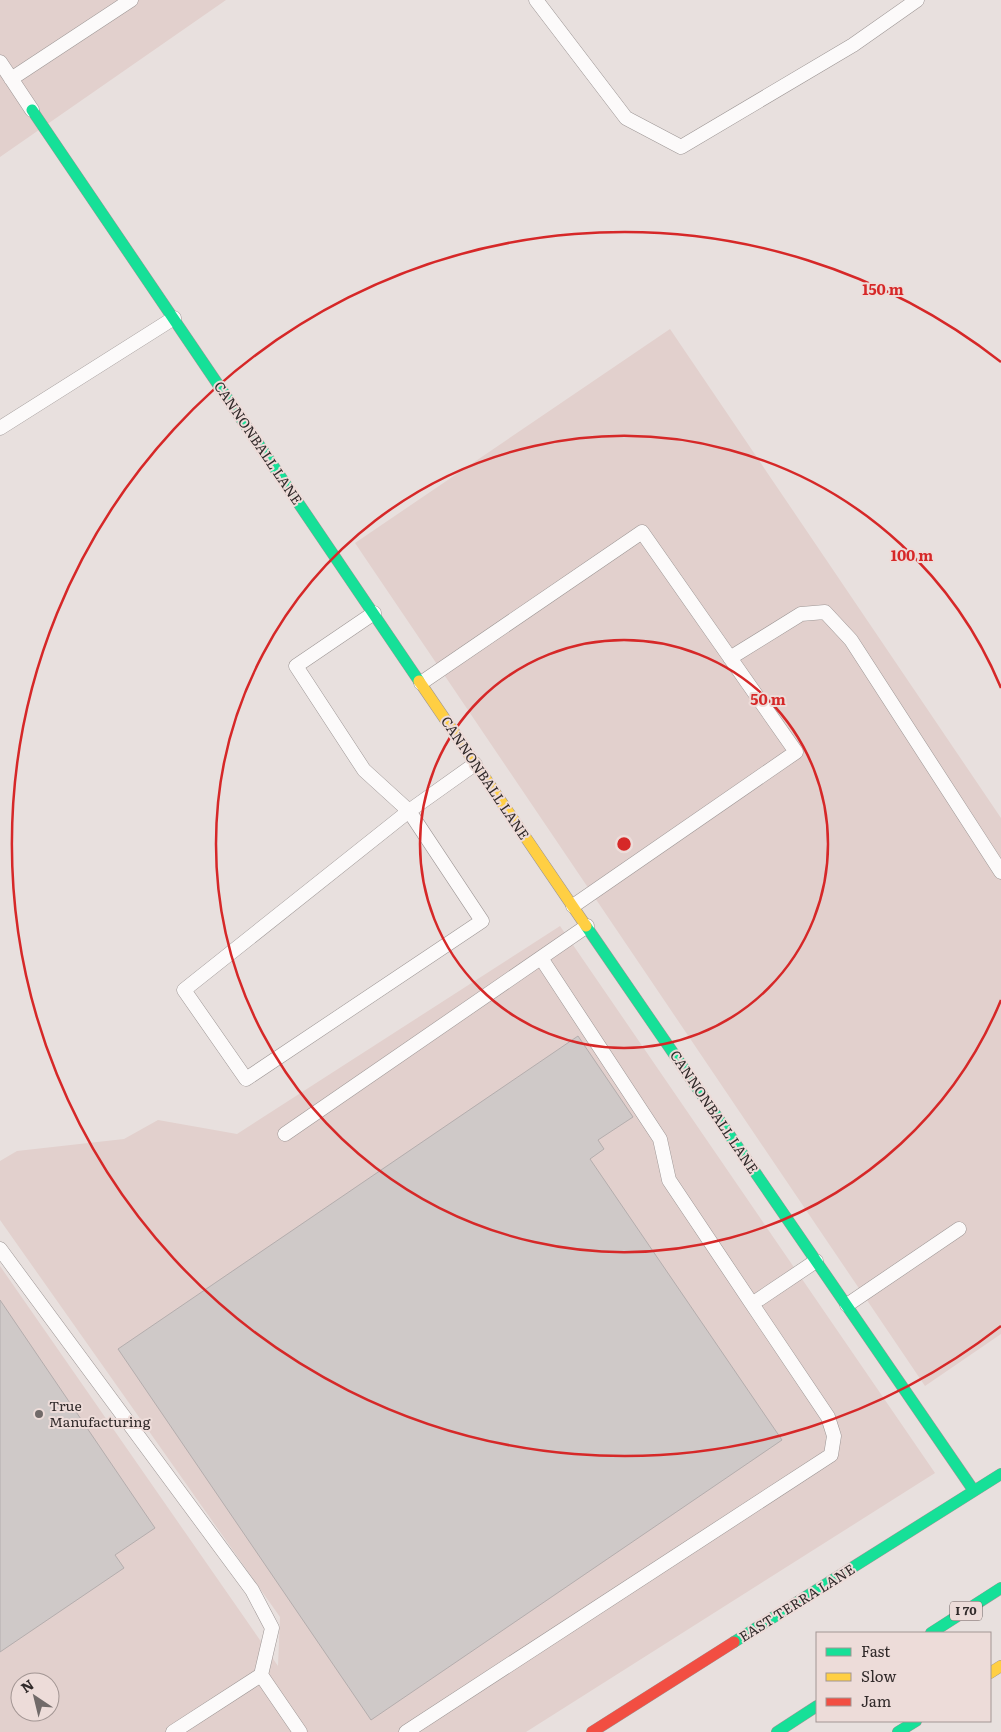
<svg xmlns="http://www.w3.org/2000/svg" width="1001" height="1732" font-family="Literata,serif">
  <rect width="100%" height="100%" fill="#e8e0de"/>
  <path fill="#e2d0cd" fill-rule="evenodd" d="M0 0H226L0 157Z
    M670 329 1001 818V1334L925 1386 355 543Z
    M560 926 935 1473 526 1732H0V1266L278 1666 280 1617 0 1220V1161L17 1151 124 1139 158 1120 237 1134ZM20 1682H50V1712H20Z"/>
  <path fill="#cfc9c8" stroke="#b4adad" d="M578 1036 633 1117 598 1140 604 1149 590 1159 782 1440 371 1720 118 1349Z
    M0 1300 155 1528 115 1555 124 1568 0 1652Z"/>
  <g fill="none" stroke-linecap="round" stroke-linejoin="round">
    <g stroke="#9d9695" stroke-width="15">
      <path id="lane" d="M536 0 626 118 681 147 853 45 917 0
        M0 62 32 110
        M11 79 131 0
        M0 428 174 318
        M374 613 296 666 364 770 409 811 184 990 246 1079 482 921 409 811 475 764
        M730 658 801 614 825 612 851 640 1001 872
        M421 683 642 532 796 752 573 906
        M541 958 660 1139 669 1180 752 1304
        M285 1134 587 926
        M0 1249 252 1590 272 1628 261 1675
        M847 1305 959 1229
        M173 1732 261 1675 300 1732
        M406 1732 831 1455 834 1436 828 1417 752 1304 816 1261"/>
    </g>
    <g stroke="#9d9695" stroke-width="12">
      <path id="fast" d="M32 110 419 681
        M586 926 974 1491
        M931 1633 1001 1588
        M734 1642 1001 1474
        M777 1732 817 1706
        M898 1732 916 1721"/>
    </g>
    <g stroke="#9d9695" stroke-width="12">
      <path id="slow" d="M419 681 586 926
        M990 1673 1001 1666"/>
    </g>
    <g stroke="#9d9695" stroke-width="12">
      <path id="jam" d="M592 1732 734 1642"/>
    </g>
    <use href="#lane" stroke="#fcfafa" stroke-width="14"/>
    <use href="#fast" stroke="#16e098" stroke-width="11"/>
    <use href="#slow" stroke="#ffcf43" stroke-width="11"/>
    <use href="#jam" stroke="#f24e42" stroke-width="11"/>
  </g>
  <g fill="none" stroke="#d62828" stroke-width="2.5">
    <circle cx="624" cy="844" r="204"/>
    <path d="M1001 1000A408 408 0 1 1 1001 688"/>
    <path d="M1001 1326A612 612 0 1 1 1001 362"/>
  </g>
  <circle fill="#716a69" stroke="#eddcd9" stroke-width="2" cx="39" cy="1414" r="5"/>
  <g text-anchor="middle" stroke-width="4" stroke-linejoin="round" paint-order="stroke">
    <rect fill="#eddcd9" stroke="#695f5e" stroke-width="1" x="950" y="1601.5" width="32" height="19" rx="4"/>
    <g font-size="12" font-weight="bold" fill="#312a2a">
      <text x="966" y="1615">I 70</text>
    </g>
    <g font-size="14" fill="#312a2a" stroke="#eddcd9">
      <text transform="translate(258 443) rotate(56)" y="5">CANNONBALL LANE</text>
      <text transform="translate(485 778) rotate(56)" y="5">CANNONBALL LANE</text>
      <text transform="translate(714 1112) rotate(56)" y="5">CANNONBALL LANE</text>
      <text transform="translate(797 1603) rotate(-32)" y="5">EAST TERRA LANE</text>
    </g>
    <g font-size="14" fill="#312a2a" stroke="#eddcd9" text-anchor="start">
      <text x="49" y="1411">True<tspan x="49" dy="16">Manufacturing</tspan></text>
    </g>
  </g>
  <circle cx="624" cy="844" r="8" fill="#d62828" stroke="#eddcd9" stroke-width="2.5"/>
  <g font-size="15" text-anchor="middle" font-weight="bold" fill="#d62828" stroke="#eddcd9" stroke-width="4" stroke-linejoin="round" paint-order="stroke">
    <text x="883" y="295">150 m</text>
    <text x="912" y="561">100 m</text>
    <text x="768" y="705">50 m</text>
  </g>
  <rect x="816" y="1632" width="175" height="90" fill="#eddcd9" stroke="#a29593"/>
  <rect x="826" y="1648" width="25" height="8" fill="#16e098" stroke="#a29593"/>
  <text x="861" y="1657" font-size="15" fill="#312a2a">Fast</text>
  <rect x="826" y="1673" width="25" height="8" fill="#ffcf43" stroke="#a29593"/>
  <text x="861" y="1682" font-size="15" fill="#312a2a">Slow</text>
  <rect x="826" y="1698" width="25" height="8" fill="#f24e42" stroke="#a29593"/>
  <text x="861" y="1707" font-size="15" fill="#312a2a">Jam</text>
  <g transform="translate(35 1697) rotate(325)"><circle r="24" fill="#eddcd9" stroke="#a29593"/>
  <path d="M0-4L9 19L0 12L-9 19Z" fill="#716a69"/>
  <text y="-8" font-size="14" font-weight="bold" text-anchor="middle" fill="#312a2a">N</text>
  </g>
</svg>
